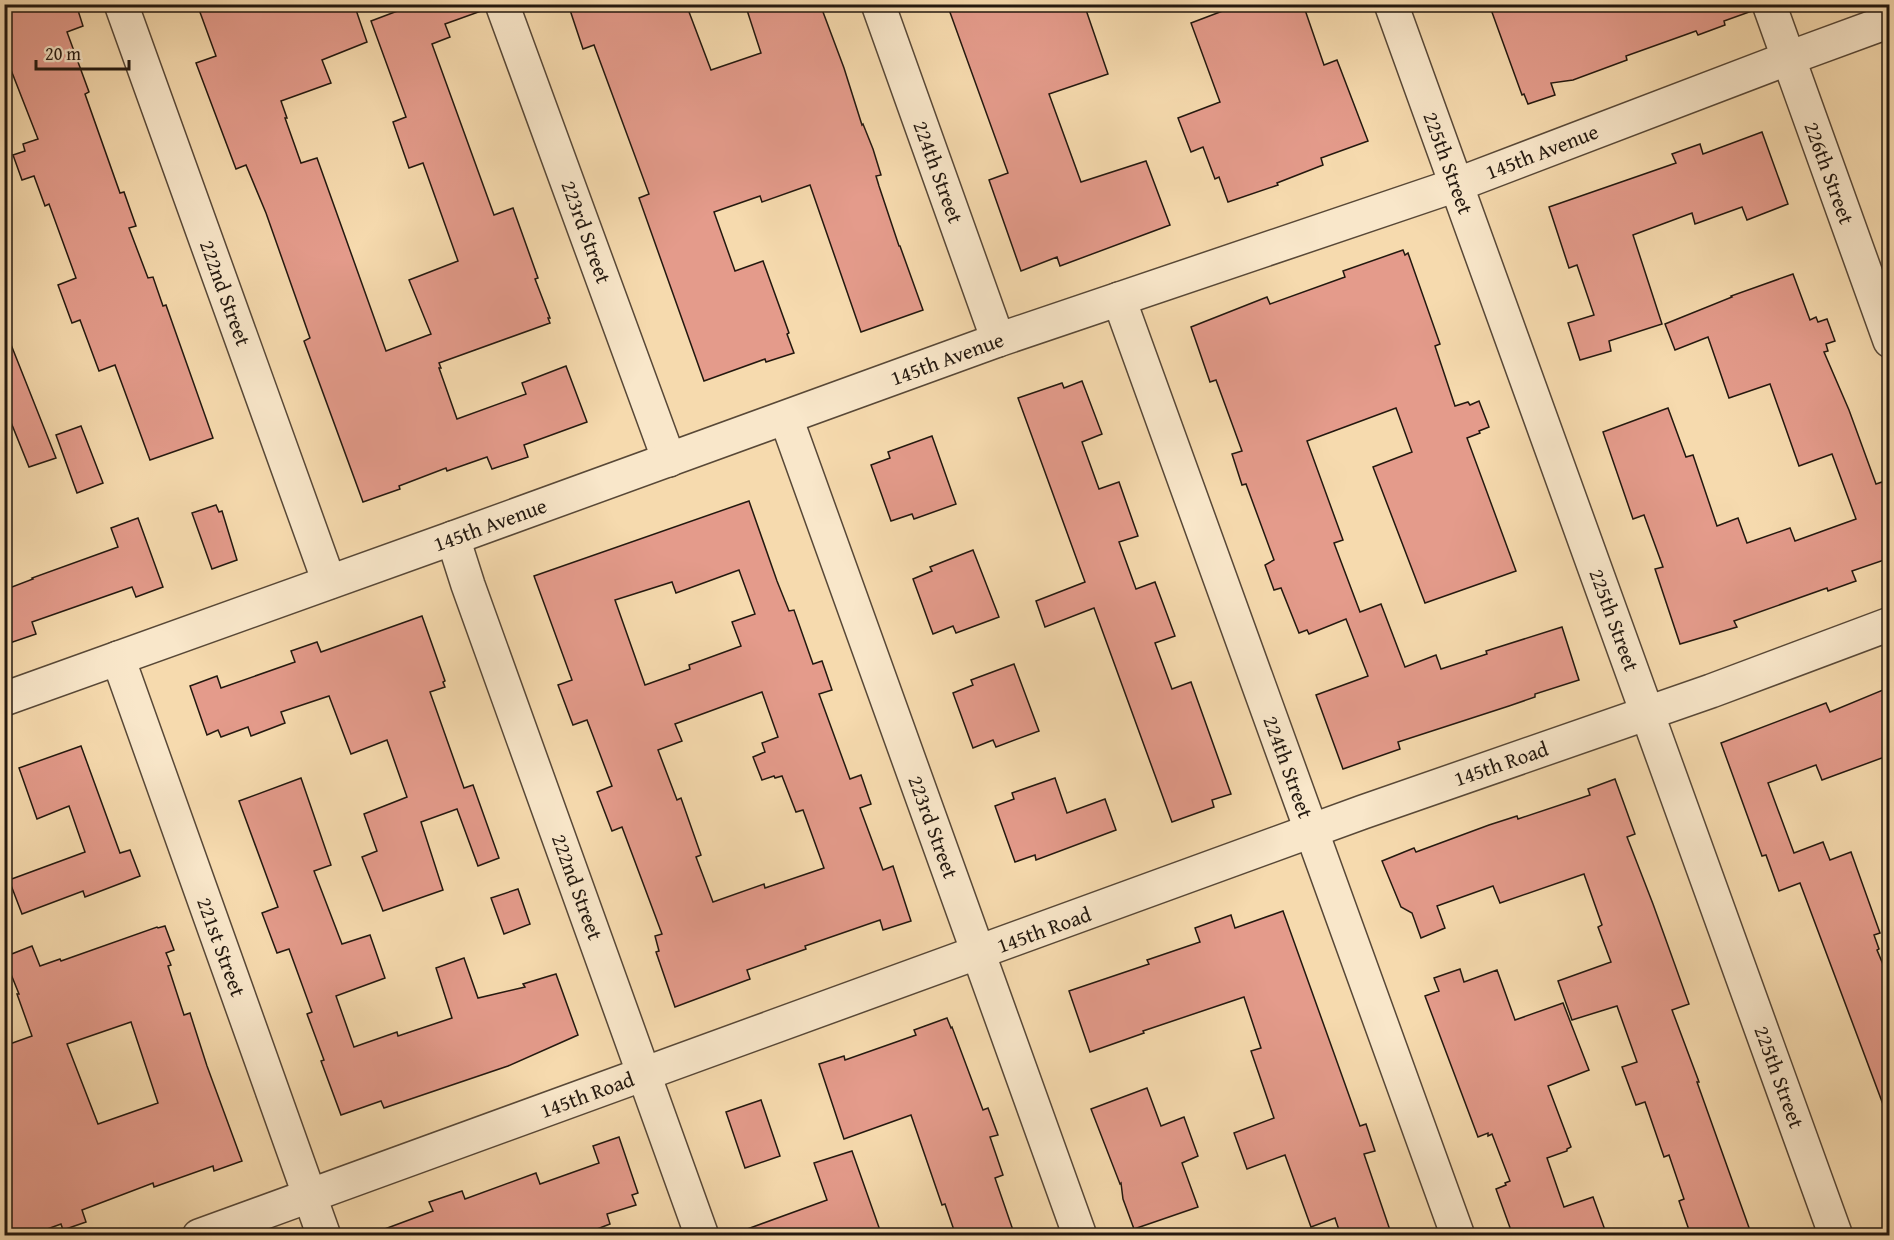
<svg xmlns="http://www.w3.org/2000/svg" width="1894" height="1240" font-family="'Gentium Book Plus',serif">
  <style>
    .building { fill: #e49b8b; stroke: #23180f; stroke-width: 1.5; fill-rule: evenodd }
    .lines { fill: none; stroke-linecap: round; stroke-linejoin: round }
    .minor-casing { stroke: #584837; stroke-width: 36 }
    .minor { stroke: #f9e7ca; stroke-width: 33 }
    .labels { text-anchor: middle; stroke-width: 6; stroke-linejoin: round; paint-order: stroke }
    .street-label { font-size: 21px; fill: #23180f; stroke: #f9e7ca }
  </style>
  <rect width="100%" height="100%" fill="#f6daae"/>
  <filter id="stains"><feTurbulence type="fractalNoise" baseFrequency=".00333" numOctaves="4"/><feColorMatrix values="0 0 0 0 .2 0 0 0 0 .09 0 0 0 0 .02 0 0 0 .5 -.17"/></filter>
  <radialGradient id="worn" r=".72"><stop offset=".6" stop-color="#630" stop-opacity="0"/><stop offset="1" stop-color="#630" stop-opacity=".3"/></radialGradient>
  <!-- building -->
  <g class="building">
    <polygon points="4,4 76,4 83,26 67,32 89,92 85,94 120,193 124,192 136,226 129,228 148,278 153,277 163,306 166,305 213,438 150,460 115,365 99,371 80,320 72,323 58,285 76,278 49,204 45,206 34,176 22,180 13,155 25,151 23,144 38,139 4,52"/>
    <polygon points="197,4 354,4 367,42 322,60 331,83 281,101 287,118 285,118 301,163 317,158 386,351 431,334 409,280 458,261 423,163 409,168 393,122 406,117 371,21 416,4 484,4 484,10 445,24 450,37 432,44 494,215 513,208 538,278 535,279 550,318 548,318 550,323 439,363 441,368 439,368 457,419 526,394 522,383 566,366 587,422 524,445 528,457 492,469 487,457 447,471 446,468 399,486 400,489 363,502 304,341 310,338 266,213 246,165 236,169 196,63 216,56"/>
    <polygon points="568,4 686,4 711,70 761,53 745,4 820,4 844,68 862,125 863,124 873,149 881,175 876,176 879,186 899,246 900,246 923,310 861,332 810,185 762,202 760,196 714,212 735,271 763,261 789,333 787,334 794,353 766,362 765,359 704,381 639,198 649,194 594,45 583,49"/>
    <polygon points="947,4 1084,4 1108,74 1049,94 1081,182 1146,161 1170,225 1060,266 1057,257 1021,271 989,180 1008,173"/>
    <polygon points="1241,4 1303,4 1324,65 1337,60 1368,141 1321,158 1323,165 1277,183 1278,185 1228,202 1219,177 1215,179 1203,147 1191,152 1178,118 1220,102 1191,23"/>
    <polygon points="1489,4 1751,4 1752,11 1724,21 1725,25 1698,35 1696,31 1626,56 1627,60 1573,80 1551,83 1555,95 1528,104 1524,94 1522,95"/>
    <polygon points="1762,132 1788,204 1747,220 1742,207 1695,224 1692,213 1633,235 1662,324 1609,341 1611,351 1580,360 1568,323 1594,315 1577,265 1569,268 1549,207 1676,163 1672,154 1700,144 1703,154"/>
    <polygon points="1403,250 1405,255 1408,253 1440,344 1435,346 1455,406 1468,402 1470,405 1479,401 1489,427 1479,431 1480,433 1467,438 1516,571 1425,603 1373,467 1412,452 1396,408 1307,441 1343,540 1334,543 1360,612 1381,604 1405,667 1436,655 1441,669 1487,654 1486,651 1562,627 1579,680 1535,694 1535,697 1509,706 1398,742 1400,749 1343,769 1316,695 1368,676 1346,619 1309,634 1307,630 1299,633 1281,588 1274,590 1265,565 1274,560 1246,484 1242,485 1232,454 1242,451 1216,380 1210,382 1191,327 1267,297 1270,304 1345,277 1343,271"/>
    <polygon points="1793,274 1810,320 1816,317 1818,322 1827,319 1835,341 1826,344 1828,351 1824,352 1849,410 1876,484 1882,482 1890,502 1890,558 1852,571 1856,581 1828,591 1827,588 1734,621 1737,627 1680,644 1655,569 1663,567 1644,515 1633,519 1603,432 1668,408 1686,457 1693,455 1717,526 1738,518 1747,543 1790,528 1795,541 1856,519 1832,454 1799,466 1770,384 1729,398 1708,337 1675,350 1665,324 1732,297 1731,296"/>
    <polygon points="6,332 56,458 29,467 4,405 4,333"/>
    <polygon points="1082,381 1102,434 1082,442 1099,489 1119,482 1138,536 1119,542 1136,589 1155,582 1175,636 1155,643 1172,689 1191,682 1231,794 1212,800 1214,807 1172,822 1094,608 1045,627 1036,601 1085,582 1018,398 1062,383 1064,388"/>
    <polygon points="81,426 103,483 77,493 56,435"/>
    <polygon points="932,436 956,504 914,519 912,514 891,521 871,465 890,458 888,452"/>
    <path d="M749 501 777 581 789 611 794 610 813 664 822 661 832 690 819 694 850 779 861 775 871 804 860 808 883 870 893 866 911 921 883 930 880 920 805 946 806 949 747 970 750 979 675 1007 656 952 659 951 655 936 662 934 622 827 612 831 597 792 612 786 587 720 573 725 558 685 572 680 534 576ZM739 570 755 614 732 622 741 646 689 665 690 669 645 685 615 600 672 582 676 593ZM762 692 778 737 762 743 765 752 753 757 762 780 774 776 775 778 782 776 796 812 803 810 824 868 765 888 764 884 713 902 696 857 701 855 681 798 677 800 658 750 682 741 675 724Z"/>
    <polygon points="216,505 219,512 222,511 237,560 212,569 192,513"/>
    <polygon points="138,518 163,587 136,597 132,587 32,622 36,634 4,645 4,590 33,579 32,578 118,547 111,528"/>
    <polygon points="973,550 999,617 956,633 953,626 933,634 913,579 932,571 930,567"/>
    <polygon points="422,616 445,681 443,682 445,687 430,692 464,788 473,785 499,858 478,866 457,809 421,822 443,890 383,911 362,857 377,851 364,814 407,797 387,740 351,754 329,696 281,712 285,723 251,736 248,727 221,737 218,730 207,735 190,686 217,676 221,688 295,662 291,651 317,642 321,652"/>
    <polygon points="1014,664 1039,731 996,747 993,740 973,748 953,693 973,685 971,680"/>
    <polygon points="1890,687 1890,755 1822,780 1816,765 1768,783 1794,853 1823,842 1830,860 1851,852 1880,933 1874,935 1879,949 1877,950 1890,981 1890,1114 1887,1115 1800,883 1779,891 1766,855 1762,856 1721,743 1826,703 1830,712"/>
    <polygon points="81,746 120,853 130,850 140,876 85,897 83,891 22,914 9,880 85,852 69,806 37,819 19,768"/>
    <polygon points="301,778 331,865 314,871 342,944 370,935 385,978 336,996 354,1047 397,1032 398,1036 452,1018 436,968 464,958 478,998 525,987 523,984 556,974 578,1035 508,1066 384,1108 381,1101 341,1115 321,1061 324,1060 307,1014 312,1012 289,949 277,953 262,913 278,907 239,801"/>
    <polygon points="1055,778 1067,813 1105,799 1116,830 1036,860 1035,855 1015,862 995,806 1014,799 1012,793"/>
    <polygon points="1615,779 1635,834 1627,837 1653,904 1689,1004 1672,1010 1699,1082 1697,1082 1752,1236 1691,1236 1679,1201 1684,1199 1669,1155 1664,1157 1645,1102 1636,1105 1622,1067 1637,1062 1617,1006 1572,1020 1558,981 1611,962 1598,927 1602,925 1584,874 1500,903 1493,886 1437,906 1445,928 1421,938 1412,913 1401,907 1382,861 1414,848 1416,852 1489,825 1517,816 1518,819 1590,795 1588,789"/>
    <polygon points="518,889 530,924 504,934 491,898"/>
    <polygon points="1283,911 1360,1126 1366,1124 1375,1151 1364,1154 1392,1236 1341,1236 1335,1218 1311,1227 1285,1155 1247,1169 1234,1133 1274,1118 1251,1051 1261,1048 1244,997 1143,1031 1144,1033 1090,1052 1069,991 1149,964 1147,960 1200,942 1195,928 1231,915 1235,928"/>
    <path d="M165 926 174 950 166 953 171 965 168 966 184 1015 190 1013 207 1066 242 1161 214 1171 213 1166 154 1187 153 1183 82 1210 86 1222 63 1230 61 1224 28 1236H4V1046L32 1036 17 994H19L4 957 32 946 40 966 60 959 61 961 157 927 158 928ZM131 1022 158 1103 98 1124 67 1044Z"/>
    <polygon points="1460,969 1464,982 1497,970 1515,1020 1563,1003 1589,1070 1548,1086 1571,1147 1567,1149 1567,1151 1547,1158 1564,1207 1593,1197 1605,1230 1589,1236 1513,1236 1496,1189 1506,1185 1505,1183 1510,1181 1492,1134 1488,1136 1488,1133 1478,1137 1425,996 1439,991 1434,978"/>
    <polygon points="947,1018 951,1028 952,1027 983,1110 988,1108 998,1135 990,1137 1003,1175 995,1178 1015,1236 956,1236 945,1204 942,1205 911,1115 844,1139 819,1064 844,1056 845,1060 916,1035 914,1030"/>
    <polygon points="1147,1088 1161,1126 1184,1117 1198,1156 1182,1163 1198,1207 1134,1229 1123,1199 1121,1183 1120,1184 1091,1109"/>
    <polygon points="761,1100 780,1156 745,1168 726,1112"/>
    <polygon points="619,1137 638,1193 632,1195 636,1205 607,1214 610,1224 579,1236 375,1236 374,1233 433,1211 429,1202 462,1191 465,1199 536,1173 540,1184 599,1163 593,1146"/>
    <polygon points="852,1151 882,1236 739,1236 739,1232 827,1200 814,1163"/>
  </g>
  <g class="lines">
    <!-- minor casing -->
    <g class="minor-casing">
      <g id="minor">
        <polyline points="121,4 329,582"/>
        <polyline points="502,4 669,460"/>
        <polyline points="878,4 998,340"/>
        <polyline points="1391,4 1836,1236"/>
        <polyline points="1769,4 1890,341"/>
        <polyline points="1119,299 1458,1236"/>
        <polyline points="786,418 1080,1236"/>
        <polyline points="453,538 468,585 702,1236"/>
        <polyline points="118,658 324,1236"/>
        <polyline points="4,699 453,538 998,340 1456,185 1789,58 1890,21"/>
        <polyline points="199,1236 1363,812 1711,691 1890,624"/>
      </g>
    </g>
    <!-- minor -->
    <use href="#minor" class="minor"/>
  </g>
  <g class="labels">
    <!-- street labels -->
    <g class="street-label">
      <text transform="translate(1542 152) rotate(-21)" y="7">145th Avenue</text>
      <text transform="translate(1448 163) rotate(70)" y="7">225th Street</text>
      <text transform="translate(938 172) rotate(70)" y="7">224th Street</text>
      <text transform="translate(1829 173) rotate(70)" y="7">226th Street</text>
      <text transform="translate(586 232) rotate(70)" y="7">223rd Street</text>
      <text transform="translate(225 293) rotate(70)" y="7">222nd Street</text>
      <text transform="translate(947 359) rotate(-20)" y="7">145th Avenue</text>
      <text transform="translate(490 525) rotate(-20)" y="7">145th Avenue</text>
      <text transform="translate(1614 620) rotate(70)" y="7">225th Street</text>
      <text transform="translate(1501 764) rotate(-19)" y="7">145th Road</text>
      <text transform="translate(1288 767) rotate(70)" y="7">224th Street</text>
      <text transform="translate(933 827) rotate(70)" y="7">223rd Street</text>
      <text transform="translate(577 887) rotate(70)" y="7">222nd Street</text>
      <text transform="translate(1044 930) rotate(-20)" y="7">145th Road</text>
      <text transform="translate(221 947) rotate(70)" y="7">221st Street</text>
      <text transform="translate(1779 1077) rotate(70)" y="7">225th Street</text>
      <text transform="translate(587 1095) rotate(-20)" y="7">145th Road</text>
    </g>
  </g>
  <!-- margin -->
  <rect width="1894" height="1240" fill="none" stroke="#f6daae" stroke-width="24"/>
  <rect x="6" y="6" width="1882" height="1228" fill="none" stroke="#23180f" stroke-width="3"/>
  <rect x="12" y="12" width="1870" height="1216" fill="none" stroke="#23180f" stroke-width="1.5"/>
  <!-- scale -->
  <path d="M36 60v9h93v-9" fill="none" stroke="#23180f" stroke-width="3"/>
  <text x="45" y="60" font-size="18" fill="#23180f" stroke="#f9e7ca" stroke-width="4.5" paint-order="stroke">20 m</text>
  <rect width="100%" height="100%" filter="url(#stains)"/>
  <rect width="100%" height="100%" fill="url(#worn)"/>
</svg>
